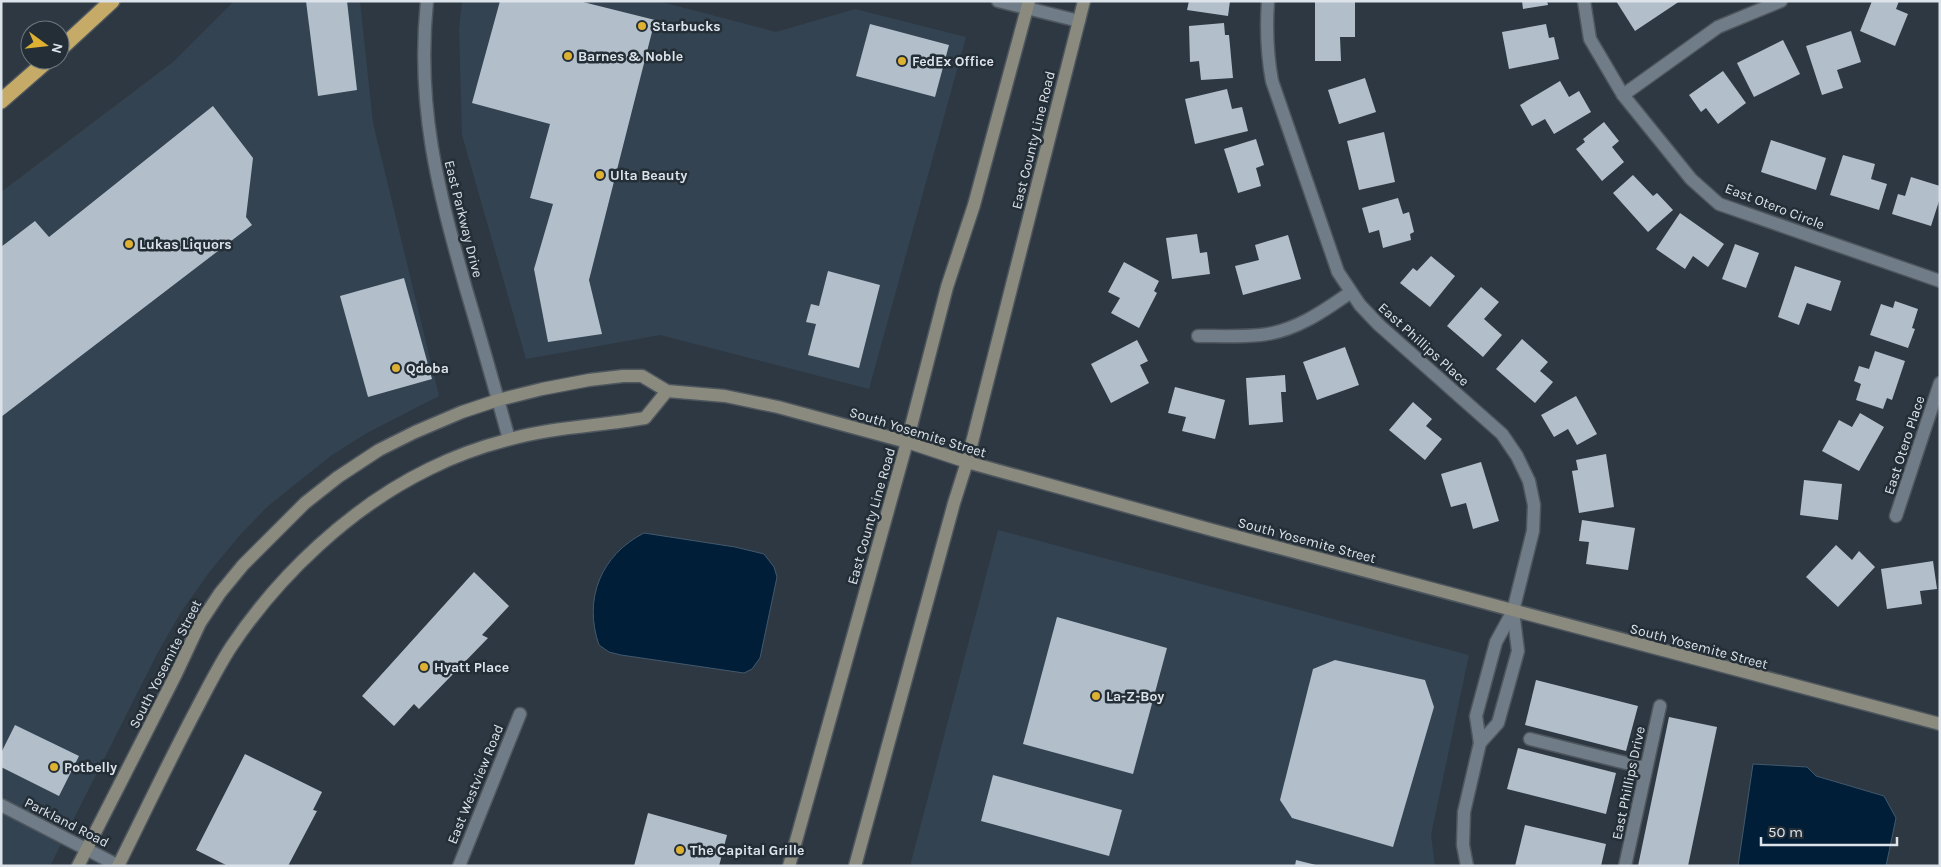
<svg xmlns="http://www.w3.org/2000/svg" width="1941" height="867" font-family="Karla,sans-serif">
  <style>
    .built { fill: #334351 }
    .water { fill: #001e37; stroke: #42596d }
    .building { fill: #b2bfcb }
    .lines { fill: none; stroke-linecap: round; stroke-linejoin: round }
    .minor-casing { stroke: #4e565e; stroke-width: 15 }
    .tertiary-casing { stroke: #4e565e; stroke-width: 15 }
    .secondary-casing { stroke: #4e565e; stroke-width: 15 }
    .motorway-casing { stroke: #4e565e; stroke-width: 18 }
    .minor { stroke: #707c87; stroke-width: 12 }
    .tertiary { stroke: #707c87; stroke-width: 12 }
    .secondary { stroke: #8a8a7e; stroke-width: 12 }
    .motorway { stroke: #c6ab68; stroke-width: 15 }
    .poi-dot { fill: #deb133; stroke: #242e37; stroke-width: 2 }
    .labels { text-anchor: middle; stroke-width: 5; stroke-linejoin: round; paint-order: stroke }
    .poi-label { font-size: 14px; font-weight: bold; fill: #dde3ea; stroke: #242e37; text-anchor: start }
    .street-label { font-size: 14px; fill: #dde3ea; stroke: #242e37 }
  </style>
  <rect width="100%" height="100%" fill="#2e3842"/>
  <!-- built -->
  <g class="built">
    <polygon points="234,1 360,1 373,123 439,396 367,433 332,455 268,506 239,536 211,570 181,612 157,654 50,866 1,866 1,192 173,62"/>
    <polygon points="462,1 658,1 776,32 855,9 966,37 869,389 660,335 526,359 462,135 459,29"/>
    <polygon points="998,530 1469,655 1431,835 1435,866 910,866"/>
  </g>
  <!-- water -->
  <g class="water">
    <path d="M644 533 735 547 764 554 774 567 777 577 760 658 752 669 744 673 621 655 609 652 599 645C583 599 601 555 644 533Z"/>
    <polygon points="1753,764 1807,767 1816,776 1884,796 1896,818 1886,866 1738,866"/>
  </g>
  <!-- building -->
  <g class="building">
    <polygon points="306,1 347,1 357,90 318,96"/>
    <polygon points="500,1 579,1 655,20 589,280 602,334 548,342 534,269 553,204 530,198 550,124 472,103"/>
    <polygon points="1189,1 1230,1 1228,16 1187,10"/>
    <polygon points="1522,1 1547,1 1548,5 1523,9"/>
    <polygon points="1616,1 1680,1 1635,31"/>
    <polygon points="1872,1 1899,1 1896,9 1908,14 1895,46 1860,31"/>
    <polygon points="1315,2 1355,2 1355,37 1340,37 1341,61 1315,61"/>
    <polygon points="1224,23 1225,35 1229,35 1233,78 1201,80 1199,61 1190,62 1189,26"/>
    <polygon points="870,24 949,45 935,97 856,76"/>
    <polygon points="1546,24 1549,38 1554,37 1559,59 1509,69 1502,32"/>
    <polygon points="1851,31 1861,62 1837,70 1843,88 1822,95 1806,46"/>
    <polygon points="1783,40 1800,74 1754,97 1737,63"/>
    <polygon points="1723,71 1746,103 1718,124 1706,108 1701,112 1689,95"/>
    <polygon points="1365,78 1376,112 1339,124 1328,90"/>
    <polygon points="1560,81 1569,97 1579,91 1591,112 1554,134 1545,119 1532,126 1520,105"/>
    <polygon points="1227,89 1232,109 1242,107 1248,131 1195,144 1185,99"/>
    <polygon points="213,106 253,158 246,217 252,225 1,417 1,247 35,221 49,237"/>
    <polygon points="1604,122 1619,141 1612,147 1624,162 1602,181 1576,149 1585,142 1583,139"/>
    <polygon points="1384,132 1395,182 1359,190 1347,141"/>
    <polygon points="1256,139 1264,165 1256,168 1261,186 1238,193 1224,149"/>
    <polygon points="1771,140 1826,158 1816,190 1761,172"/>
    <polygon points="1843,155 1875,164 1871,179 1887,184 1879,210 1830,195"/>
    <polygon points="1633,175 1653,196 1657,193 1673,210 1648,232 1613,193"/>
    <polygon points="1911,177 1940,186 1940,198 1931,226 1892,214 1898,194 1905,196"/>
    <polygon points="1398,198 1403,214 1409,212 1414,232 1410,234 1411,240 1383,248 1379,230 1369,233 1362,208"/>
    <polygon points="1680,213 1724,244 1708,267 1693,256 1685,269 1656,249"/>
    <polygon points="1197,234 1200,253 1207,252 1210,274 1172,279 1166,238"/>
    <polygon points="1288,235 1301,279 1243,295 1235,266 1259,260 1255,245"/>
    <polygon points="1735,244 1759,253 1746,288 1722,279"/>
    <polygon points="1431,256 1455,276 1430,307 1400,283 1413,268 1417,271"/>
    <polygon points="1124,262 1159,281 1154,291 1157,293 1139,328 1111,313 1120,298 1108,292"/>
    <polygon points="1795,266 1841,281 1831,311 1807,303 1799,325 1778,317"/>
    <polygon points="828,271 880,285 859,368 808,355 816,324 806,322 811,304 819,306"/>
    <polygon points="404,278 432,379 368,397 340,296"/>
    <polygon points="1481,287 1499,302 1484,319 1502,335 1483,357 1447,326"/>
    <polygon points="1895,301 1918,309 1912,328 1915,329 1908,348 1870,335 1881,304 1893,308"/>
    <polygon points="1522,339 1548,362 1540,371 1553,382 1535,403 1496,369"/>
    <polygon points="1137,340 1148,361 1140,365 1149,383 1111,403 1091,364"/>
    <polygon points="1345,347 1359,385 1317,400 1303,362"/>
    <polygon points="1875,351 1905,361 1892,400 1887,398 1883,409 1856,400 1861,384 1854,381 1859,366 1869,369"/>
    <polygon points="1285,375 1286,392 1281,392 1283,422 1249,425 1246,378"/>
    <polygon points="1175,387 1225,400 1215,439 1182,431 1186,417 1168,413"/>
    <polygon points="1576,396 1597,434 1577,445 1568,429 1554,437 1541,415"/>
    <polygon points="1413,402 1432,419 1426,426 1442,439 1425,460 1389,430"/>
    <polygon points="1860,413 1884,427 1859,471 1822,451 1839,420 1852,427"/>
    <polygon points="1606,454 1614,507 1579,513 1572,471 1578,470 1576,460"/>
    <polygon points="1481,462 1499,521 1473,529 1466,503 1451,507 1441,474"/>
    <polygon points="1804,480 1842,484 1838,520 1800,515"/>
    <polygon points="1582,520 1635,528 1628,570 1586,564 1589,542 1579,541"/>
    <polygon points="1836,545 1852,560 1859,551 1875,567 1838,607 1806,577"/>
    <polygon points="1933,561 1937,589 1920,591 1922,604 1887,609 1881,569"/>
    <polygon points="474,572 509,606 482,635 488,638 419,709 414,704 394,726 362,696"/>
    <polygon points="1057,617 1167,648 1133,774 1023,744"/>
    <polygon points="1335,660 1425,680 1434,707 1393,847 1292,818 1280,800 1313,669"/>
    <polygon points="1536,680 1638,706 1626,751 1525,725"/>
    <polygon points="1669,717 1717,727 1688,866 1638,866"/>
    <polygon points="15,725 79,756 59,796 1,767 1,753"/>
    <polygon points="1518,748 1616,773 1606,814 1507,789"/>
    <polygon points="245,754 322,792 313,810 317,811 288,866 228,866 196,850"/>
    <polygon points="993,775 1122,810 1109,856 981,821"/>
    <polygon points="648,813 727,835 719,866 634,866"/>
    <polygon points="1525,825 1606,844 1601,866 1515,866"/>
    <polygon points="1296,860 1316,865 1316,866 1295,866"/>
  </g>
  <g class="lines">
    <!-- minor casing -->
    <g class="minor-casing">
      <g id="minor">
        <polyline points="998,1 1079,21"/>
        <path d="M1268 1C1266 29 1267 54 1272 81L1338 272 1360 305 1379 325 1502 434 1517 456 1529 481 1534 505 1533 531 1513 611 1496 642 1476 716 1480 743 1464 812 1463 845 1467 866"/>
        <polyline points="1584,1 1590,39 1623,95 1691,179 1719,204 1940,281"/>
        <polyline points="1623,95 1718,27 1781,1"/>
        <path d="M1198 336C1218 336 1240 337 1260 335 1294 332 1324 311 1351 292"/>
        <polyline points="1896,516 1940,383"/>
        <polyline points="1530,739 1646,768"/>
        <polyline points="1480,743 1498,723 1518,651 1513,611"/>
        <polyline points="1,805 119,866"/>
        <polyline points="459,866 520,714"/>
        <polyline points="1625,866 1660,706"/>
      </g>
    </g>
    <!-- tertiary casing -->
    <g class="tertiary-casing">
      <path id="tertiary" d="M427 1C416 107 438 189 466 289 481 339 495 389 509 439"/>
    </g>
    <!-- secondary casing -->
    <g class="secondary-casing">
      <g id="secondary">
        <polyline points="78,866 176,674 200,623 220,593 243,565 305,503 338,477 379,450 415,432 462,412 498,400 542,389 589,380 623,376 642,376 667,391 725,396 778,407 907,442 967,462 1216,531 1940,724"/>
        <path d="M118 866C144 814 169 761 196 710 207 689 218 667 231 647 279 575 351 507 429 469 453 457 480 447 507 440 551 427 600 426 645 418L667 391"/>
        <polyline points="789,866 907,442 947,287 974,205 1029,1"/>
        <polyline points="855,866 954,503 967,462 1084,1"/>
      </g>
    </g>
    <!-- motorway casing -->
    <g class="motorway-casing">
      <g id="motorway">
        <polyline points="60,49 112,1"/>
        <polyline points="1,101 48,60"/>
      </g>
    </g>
    <!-- minor -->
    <use href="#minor" class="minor"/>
    <!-- tertiary -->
    <use href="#tertiary" class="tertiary"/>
    <!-- secondary -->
    <use href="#secondary" class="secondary"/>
    <!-- motorway -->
    <use href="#motorway" class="motorway"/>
  </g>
  <!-- markers -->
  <g class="poi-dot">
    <circle cx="642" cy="26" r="5"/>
    <circle cx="568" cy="56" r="5"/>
    <circle cx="902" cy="61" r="5"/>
    <circle cx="600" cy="175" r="5"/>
    <circle cx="129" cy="244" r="5"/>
    <circle cx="396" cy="368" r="5"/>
    <circle cx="424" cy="667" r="5"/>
    <circle cx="1096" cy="696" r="5"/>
    <circle cx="54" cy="767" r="5"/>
    <circle cx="680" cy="850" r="5"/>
  </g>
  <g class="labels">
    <!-- poi labels -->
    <g class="poi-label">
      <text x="652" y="31">Starbucks</text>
      <text x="578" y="61">Barnes &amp; Noble</text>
      <text x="912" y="66">FedEx Office</text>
      <text x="610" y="180">Ulta Beauty</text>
      <text x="139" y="249">Lukas Liquors</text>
      <text x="406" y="373">Qdoba</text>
      <text x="434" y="672">Hyatt Place</text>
      <text x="1106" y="701">La-Z-Boy</text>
      <text x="64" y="772">Potbelly</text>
      <text x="690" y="855">The Capital Grille</text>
    </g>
    <!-- street labels -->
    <g class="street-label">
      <text transform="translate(1033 140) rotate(-76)" y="5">East County Line Road</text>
      <text transform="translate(1775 206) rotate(21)" y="5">East Otero Circle</text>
      <text transform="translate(464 219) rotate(76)" y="5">East Parkway Drive</text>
      <text transform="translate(1424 344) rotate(42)" y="5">East Phillips Place</text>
      <text transform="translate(918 432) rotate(17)" y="5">South Yosemite Street</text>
      <text transform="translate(1904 445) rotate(-72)" y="5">East Otero Place</text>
      <text transform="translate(871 516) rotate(-74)" y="5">East County Line Road</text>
      <text transform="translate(1307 540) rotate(15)" y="5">South Yosemite Street</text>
      <text transform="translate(1699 646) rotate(15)" y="5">South Yosemite Street</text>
      <text transform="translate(165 664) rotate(-63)" y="5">South Yosemite Street</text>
      <text transform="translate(1628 783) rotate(-78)" y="5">East Phillips Drive</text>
      <text transform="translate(475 784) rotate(-68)" y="5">East Westview Road</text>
      <text transform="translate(67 822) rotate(27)" y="5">Parkland Road</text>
    </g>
  </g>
  <!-- border -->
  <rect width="1941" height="867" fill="none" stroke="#dde3ea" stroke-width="5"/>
  <!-- north arrow -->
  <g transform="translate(45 45) rotate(105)"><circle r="24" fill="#242e37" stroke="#6e767f"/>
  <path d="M0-4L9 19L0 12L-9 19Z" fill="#deb133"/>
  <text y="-8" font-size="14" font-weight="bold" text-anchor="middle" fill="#dde3ea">N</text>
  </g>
  <!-- scale -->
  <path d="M1761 837v8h136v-8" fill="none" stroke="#dde3ea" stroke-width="2.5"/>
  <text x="1768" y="837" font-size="15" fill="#dde3ea" stroke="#242e37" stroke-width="4" paint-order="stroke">50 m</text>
</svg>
